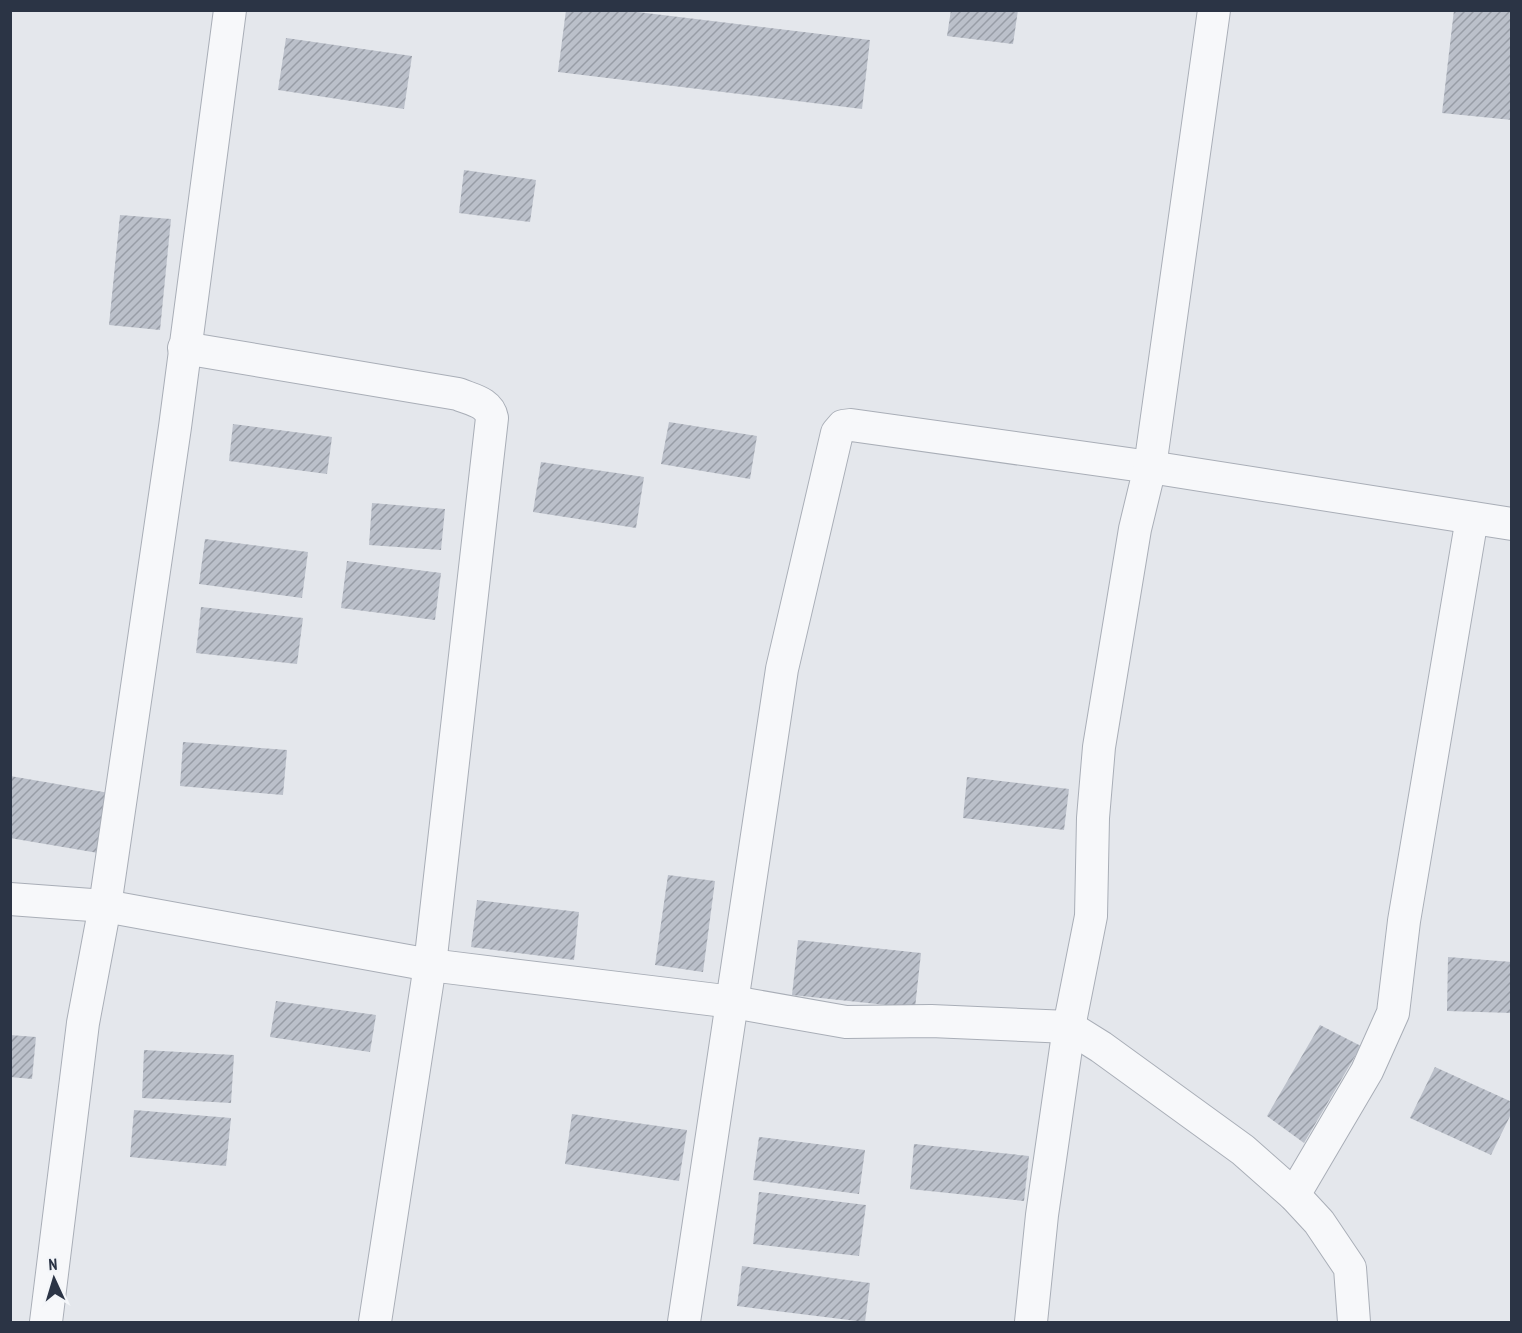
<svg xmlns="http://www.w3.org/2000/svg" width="1522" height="1333" font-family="'PT Sans Narrow',sans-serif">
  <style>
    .building { fill: url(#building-hatch) }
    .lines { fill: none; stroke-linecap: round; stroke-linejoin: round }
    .minor-casing { stroke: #a9aeb7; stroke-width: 34 }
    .minor { stroke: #f7f8fa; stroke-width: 32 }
  </style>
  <defs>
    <pattern id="building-hatch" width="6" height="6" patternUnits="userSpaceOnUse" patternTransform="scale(1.5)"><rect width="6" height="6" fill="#bbc0ca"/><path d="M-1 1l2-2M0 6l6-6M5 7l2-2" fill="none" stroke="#989da6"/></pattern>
  </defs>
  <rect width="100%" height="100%" fill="#e4e7ec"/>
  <!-- building -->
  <g class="building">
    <polygon points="566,10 621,10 870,40 862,109 558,72"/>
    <polygon points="951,10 1018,10 1013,44 947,36"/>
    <polygon points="1454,10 1512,10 1512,120 1442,113"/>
    <polygon points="286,38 412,56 404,109 278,90"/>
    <polygon points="464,170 536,180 530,222 459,213"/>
    <polygon points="120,215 171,219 160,330 109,325"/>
    <polygon points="669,422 757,436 750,479 661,464"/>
    <polygon points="233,424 332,437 327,474 229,461"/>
    <polygon points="541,462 644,477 636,528 533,512"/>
    <polygon points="372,503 445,509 441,550 369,545"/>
    <polygon points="205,539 308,552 302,598 199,584"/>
    <polygon points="347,561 441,573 435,620 341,608"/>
    <polygon points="201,607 303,618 297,664 196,653"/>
    <polygon points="183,742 287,750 283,795 180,786"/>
    <polygon points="10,776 115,794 104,854 10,838"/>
    <polygon points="967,777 1069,789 1064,830 963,818"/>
    <polygon points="668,875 715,881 703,972 655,965"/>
    <polygon points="477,900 579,912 574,960 471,947"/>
    <polygon points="798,940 921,953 915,1008 792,995"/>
    <polygon points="1448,957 1512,962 1512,1013 1447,1011"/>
    <polygon points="276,1001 376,1015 370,1052 270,1037"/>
    <polygon points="1320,1025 1361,1046 1304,1143 1267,1116"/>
    <polygon points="10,1035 36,1037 32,1079 10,1077"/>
    <polygon points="144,1050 234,1055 231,1103 142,1098"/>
    <polygon points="1435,1067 1512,1102 1512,1112 1491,1155 1410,1118"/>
    <polygon points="134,1110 231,1118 226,1166 130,1157"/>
    <polygon points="572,1114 687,1130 679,1181 565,1164"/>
    <polygon points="759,1137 865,1150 859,1194 753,1180"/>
    <polygon points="914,1144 1029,1156 1024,1201 910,1189"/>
    <polygon points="759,1192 866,1205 859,1256 753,1244"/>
    <polygon points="742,1266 870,1283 865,1322 737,1306"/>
  </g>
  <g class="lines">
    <!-- minor casing -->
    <g class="minor-casing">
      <g id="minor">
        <path d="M184 348 458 394C472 400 489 402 492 418L430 965 375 1322"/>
        <polyline points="10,899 105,906 430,965 733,1002 846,1022 931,1021 1069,1027 1101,1047 1243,1150 1294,1195 1319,1222 1350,1268 1354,1322"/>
        <polyline points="1294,1195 1367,1071 1393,1013 1404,921 1472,518"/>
        <polyline points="46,1322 83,1023 105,906 175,427 230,10"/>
        <polyline points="684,1322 782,669 837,433 843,426 851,425 1150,467 1512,524"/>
        <polyline points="1031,1322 1042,1215 1069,1027 1091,916 1093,818 1099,747 1135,529 1150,467 1214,10"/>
      </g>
    </g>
    <!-- minor -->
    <use href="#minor" class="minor"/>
  </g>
  <!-- border -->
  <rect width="1522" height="1333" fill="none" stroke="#2b3445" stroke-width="24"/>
  <!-- north arrow -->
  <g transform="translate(54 1279) rotate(356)" stroke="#f4f6f9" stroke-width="4.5" paint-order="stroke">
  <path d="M0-4.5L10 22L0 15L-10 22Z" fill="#2b3445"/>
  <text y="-9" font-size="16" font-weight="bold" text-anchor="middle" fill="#2b3445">N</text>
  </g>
</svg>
